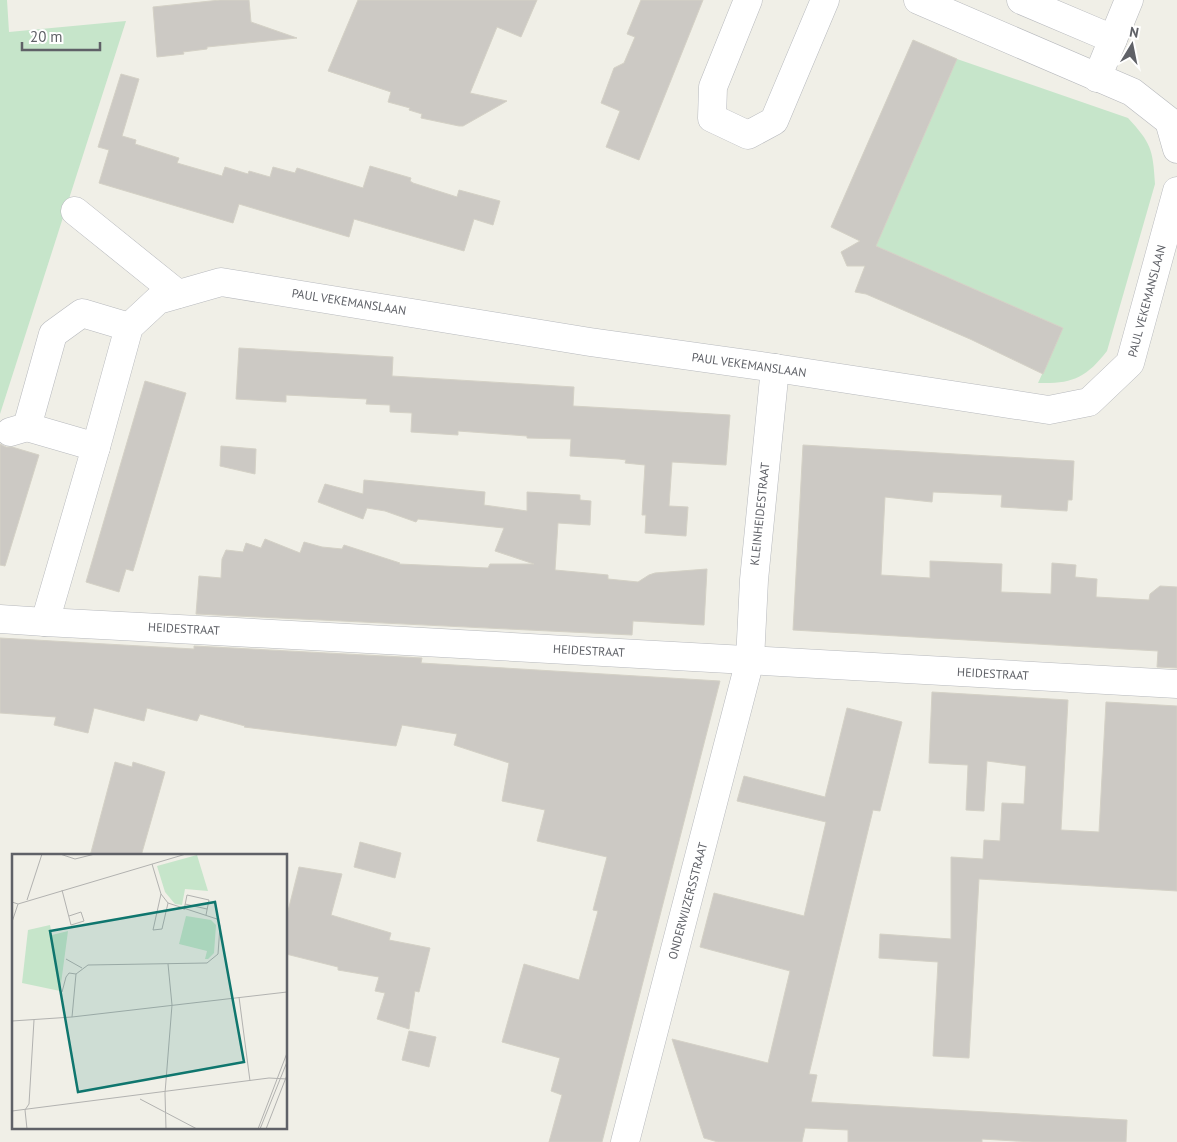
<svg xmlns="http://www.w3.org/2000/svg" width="1177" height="1142" font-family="'PT Sans',sans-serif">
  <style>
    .green { fill: #c6e5ca }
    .building { fill: #ccc9c4; stroke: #d4d1c6 }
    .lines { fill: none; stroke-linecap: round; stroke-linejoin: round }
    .minor-casing { stroke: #b7b9bd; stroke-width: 29 }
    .minor { stroke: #fff; stroke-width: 28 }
    .labels { text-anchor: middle; stroke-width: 4; stroke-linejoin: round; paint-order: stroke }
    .street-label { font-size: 12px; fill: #5f6167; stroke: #fff }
    .inset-road { fill: none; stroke: #b2b2b0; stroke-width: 1 }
    .view { fill: #0f766e; fill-opacity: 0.15; stroke: #0f766e; stroke-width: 2.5 }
    .inset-edge { fill: none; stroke: #5f6167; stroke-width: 2.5 }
  </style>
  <rect width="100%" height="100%" fill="#f0efe7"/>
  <!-- green -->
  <g class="green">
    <polygon points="0,0 7,0 9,32 126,21 0,414"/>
    <path d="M957 59 1128 118C1151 143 1153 149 1155 184L1107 351C1086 378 1072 384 1038 383L1063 328 876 246Z"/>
  </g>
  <!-- building -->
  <g class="building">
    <polygon points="220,0 249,0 251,22 297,38 207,47 207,49 183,52 184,54 157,57 153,7"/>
    <polygon points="358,0 537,0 521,37 497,27 470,93 507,101 463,126 459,126 421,118 422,114 409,110 410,108 388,102 391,92 328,71"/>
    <polygon points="641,0 703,0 639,160 606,147 620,111 601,103 614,68 624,63 635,37 627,34"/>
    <polygon points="913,40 957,59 876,246 1063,328 1043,374 970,339 866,294 855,292 865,266 847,266 841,252 860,241 831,227"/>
    <polygon points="121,74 139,79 122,136 136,140 135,144 179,158 177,163 222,176 225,167 248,174 249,171 270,177 273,167 295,173 297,168 363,188 370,166 411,178 410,181 413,183 457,197 459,190 500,201 493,225 474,219 464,251 354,219 349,237 239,204 233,223 99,183 109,150 98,147"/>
    <polygon points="239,348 393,357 392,376 574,387 573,406 730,415 726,465 672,462 669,506 688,507 686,536 645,533 646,515 642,515 645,465 625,463 626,460 619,459 570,456 571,439 527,438 527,436 458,431 458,435 411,432 412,413 390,412 390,405 366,404 367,399 286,395 286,402 236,399"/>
    <polygon points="145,381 186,393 133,571 126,569 119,592 86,582"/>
    <polygon points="0,444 6,447 12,447 39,455 5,566 0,565"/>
    <polygon points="803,445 1074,461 1072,500 1068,500 1067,511 1001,507 1002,495 933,492 932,502 885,497 881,575 930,578 930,561 1002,564 1001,592 1051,594 1052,563 1076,565 1075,577 1097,579 1096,597 1149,600 1150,594 1160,586 1177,587 1177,668 1157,667 1158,651 793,630"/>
    <polygon points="221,446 256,449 255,474 220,466"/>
    <polygon points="364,480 485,492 484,505 527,511 527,492 580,495 580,500 591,501 590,525 558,523 555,570 608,575 608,579 638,582 649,575 655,573 707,569 704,625 633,621 632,635 196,614 199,576 221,578 222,559 226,550 243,552 246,543 261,548 265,539 300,553 304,542 322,547 342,549 344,545 400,563 399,564 488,568 490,564 534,564 495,551 504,528 418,519 416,522 385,511 367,508 363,519 318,502 325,484 363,494"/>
    <polygon points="0,638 194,649 194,646 422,658 421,663 720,681 602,1142 549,1142 562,1095 551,1091 560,1058 502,1042 524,964 579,980 598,911 593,910 607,857 537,841 545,810 502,801 509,763 454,745 457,734 402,725 396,746 244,727 245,726 200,714 197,721 147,708 144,721 94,708 88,733 54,725 56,717 0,713"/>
    <polygon points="932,692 1068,700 1061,830 1099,832 1106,702 1177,706 1177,891 979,879 969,1058 933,1056 938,962 879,958 880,934 951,939 951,857 983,859 984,840 1000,841 1002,803 1024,804 1026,766 987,761 984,811 966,810 968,765 929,763"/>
    <polygon points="847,708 902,722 880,811 873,810 809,1074 817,1075 811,1102 1127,1120 1126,1142 1032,1142 982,1139 982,1142 848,1142 848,1130 805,1128 802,1142 718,1142 704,1138 672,1039 768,1063 790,971 700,947 714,893 804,916 826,822 737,801 744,776 825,797"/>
    <polygon points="115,762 132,767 133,762 165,772 141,856 90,856"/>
    <polygon points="360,842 401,853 395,878 354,867"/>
    <polygon points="299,867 342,874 331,915 391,933 389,940 430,948 419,992 415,991 409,1029 377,1019 385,993 375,991 379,977 338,970 338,967 286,954 286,919"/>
    <polygon points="409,1031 436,1037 429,1067 402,1060"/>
  </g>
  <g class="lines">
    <!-- minor casing -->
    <g class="minor-casing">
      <g id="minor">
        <polyline points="748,0 713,87 712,118 748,135 774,121 825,0"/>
        <polyline points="918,0 1132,92 1169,121 1177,149"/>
        <polyline points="1021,0 1113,39"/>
        <polyline points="1097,78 1129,0"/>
        <polyline points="75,211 178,294"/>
        <polyline points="27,427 96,447"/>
        <polyline points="10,432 27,427 53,334 82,313 129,327"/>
        <polyline points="0,619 45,622 405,641 1177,684"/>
        <polyline points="45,622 96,447 129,327 158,300 221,282 590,342 775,368 1049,410 1089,402 1130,363 1177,191"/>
        <polyline points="625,1142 750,660 754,580 775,368"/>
      </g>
    </g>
    <!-- minor -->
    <use href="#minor" class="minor"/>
  </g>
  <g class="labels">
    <!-- street labels -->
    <g class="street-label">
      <text transform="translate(1147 301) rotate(-75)" y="4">PAUL VEKEMANSLAAN</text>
      <text transform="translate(349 302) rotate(9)" y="4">PAUL VEKEMANSLAAN</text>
      <text transform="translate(749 365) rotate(8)" y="4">PAUL VEKEMANSLAAN</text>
      <text transform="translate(760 514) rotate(-84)" y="4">KLEINHEIDESTRAAT</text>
      <text transform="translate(184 629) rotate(3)" y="4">HEIDESTRAAT</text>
      <text transform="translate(589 651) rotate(3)" y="4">HEIDESTRAAT</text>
      <text transform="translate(993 674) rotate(3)" y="4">HEIDESTRAAT</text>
      <text transform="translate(688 901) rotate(-75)" y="4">ONDERWIJZERSSTRAAT</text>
    </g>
  </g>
  <!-- overview -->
  <g transform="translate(12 854)">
    <rect width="275" height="275" fill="#f0efe7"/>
    <path d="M185 1 196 37 173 35 170 51 163 50 153 38 145 12ZM174 62 199 66 204 71 202 99 196 105H193L195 97 167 90ZM38 71 40 81 56 77 48 137 10 129 16 76Z" fill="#c6e5ca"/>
    <path class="inset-road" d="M48 0 63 5 83 0M50 36 59 71 72 67 69 58 57 62M149 40 141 76 150 75 156 49M15 46 30 0M0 48 6 50 174 0M173 50 195 55M172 56 175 41 197 46 194 61M0 68 6 50M54 105 70 114M50 138 54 123 57 119 64 120M227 143 238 227M60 163 64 120 76 111 195 109 206 100 208 72 205 65 156 49 149 40 140 10M0 167 60 163 275 138M128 245 185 275M13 256 17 250 22 166M13 256 15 275M0 257 257 224 275 225M154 275 153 239 160 151 156 110M246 275 275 199M248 275 275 208M254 275 275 221"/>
    <path class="view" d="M203 48 232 208 66 238 38 77Z"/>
    <rect width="275" height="275" class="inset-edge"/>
  </g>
  <!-- north arrow -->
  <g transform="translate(1132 45) rotate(10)" stroke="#ffffff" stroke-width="4" paint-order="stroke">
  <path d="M0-4L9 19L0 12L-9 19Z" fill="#5f6167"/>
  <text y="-8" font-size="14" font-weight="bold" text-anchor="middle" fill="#5f6167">N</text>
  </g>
  <!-- scale -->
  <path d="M22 42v8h78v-8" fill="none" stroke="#5f6167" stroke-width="2.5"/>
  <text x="30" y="42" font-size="15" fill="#5f6167" stroke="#ffffff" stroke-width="4" paint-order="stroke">20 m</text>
</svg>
